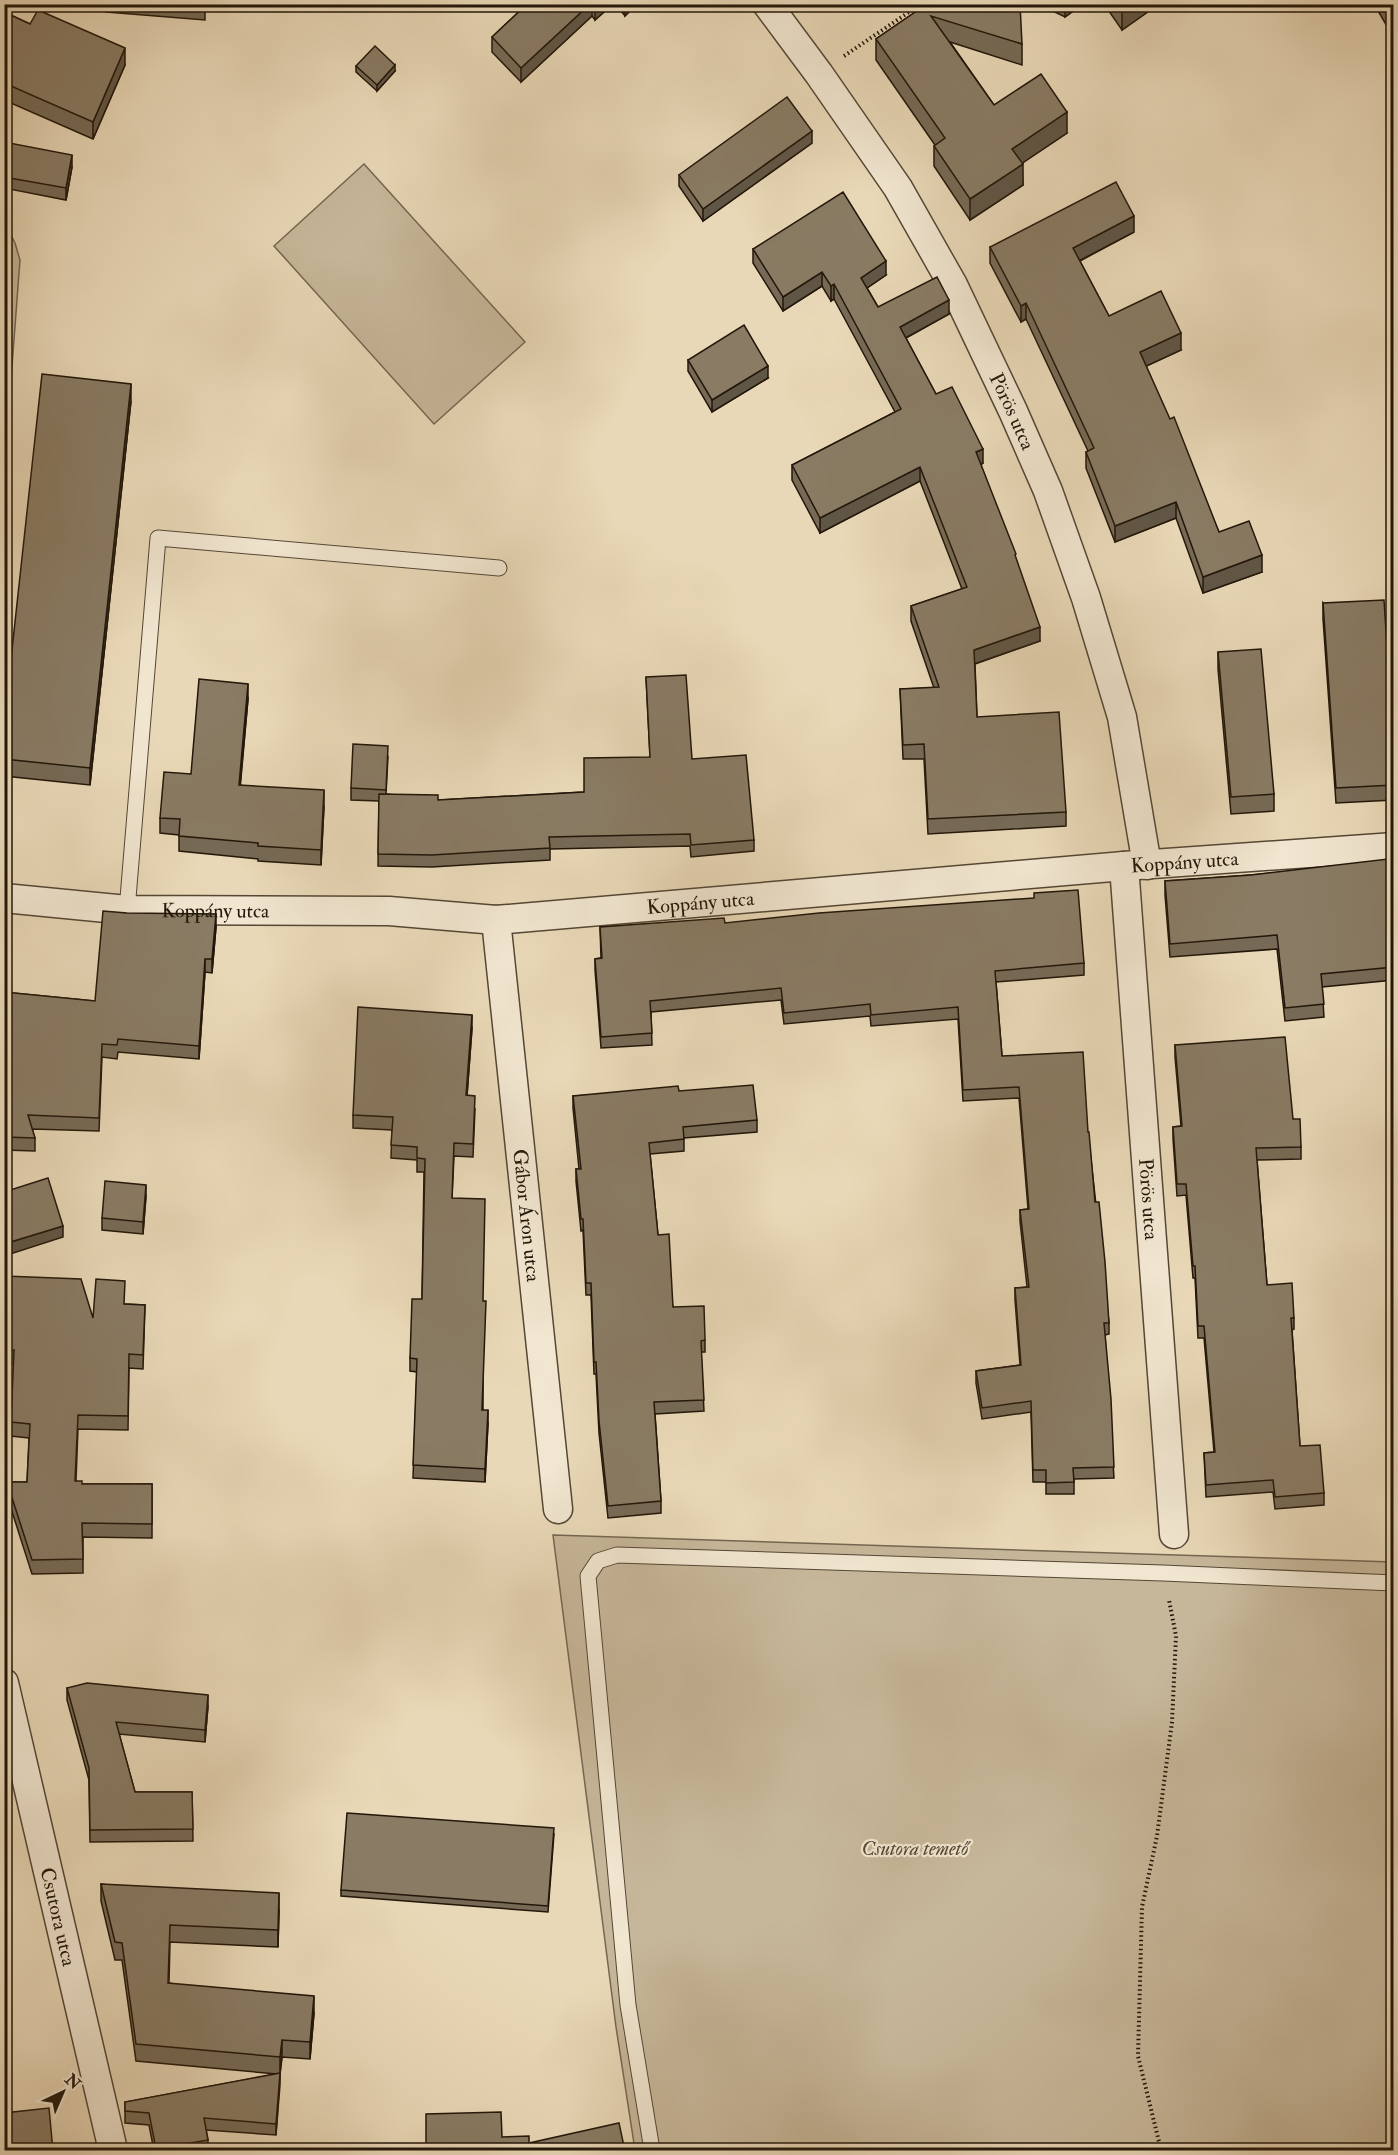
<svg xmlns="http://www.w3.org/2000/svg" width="1398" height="2155" font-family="'IM FELL Double Pica',serif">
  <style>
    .green { fill: #c7b79a; stroke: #746752; stroke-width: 1.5 }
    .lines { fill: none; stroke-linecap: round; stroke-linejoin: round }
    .service-casing { stroke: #544735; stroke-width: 17 }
    .minor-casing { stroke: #544735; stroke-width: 31 }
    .path { stroke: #22170a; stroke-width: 4; stroke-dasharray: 1.5 3; stroke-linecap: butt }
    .service { stroke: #f1e6d0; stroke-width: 15 }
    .minor { stroke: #f1e6d0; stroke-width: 28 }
    .wall { fill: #766a56; stroke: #22170a; stroke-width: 1.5 }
    .shaded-wall { fill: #605646; stroke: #22170a; stroke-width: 1.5 }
    .building { fill: #897b64; stroke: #22170a; stroke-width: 1.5 }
    .labels { text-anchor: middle; stroke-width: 4.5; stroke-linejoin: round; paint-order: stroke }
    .street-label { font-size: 20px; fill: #22170a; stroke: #f1e6d0 }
    .park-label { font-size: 20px; font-style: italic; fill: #544735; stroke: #f1e6d0 }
  </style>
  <rect width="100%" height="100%" fill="#e9d8b7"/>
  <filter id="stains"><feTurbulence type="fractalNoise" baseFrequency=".00333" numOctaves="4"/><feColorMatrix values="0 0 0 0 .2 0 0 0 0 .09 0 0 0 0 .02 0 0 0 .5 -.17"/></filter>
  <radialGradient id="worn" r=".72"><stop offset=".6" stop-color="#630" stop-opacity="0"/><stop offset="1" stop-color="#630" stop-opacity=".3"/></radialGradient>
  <!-- green -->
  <g class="green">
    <polygon points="364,164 525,342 434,424 274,246"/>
    <polygon points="5,223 15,243 20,260 5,459 4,340 11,260 5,242"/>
    <polygon points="553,1535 1393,1562 1393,2150 635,2150 616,2027"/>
  </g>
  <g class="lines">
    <!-- service casing -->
    <g class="service-casing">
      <g id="service">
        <polyline points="127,910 158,538 499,568"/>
        <polyline points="652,2150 628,2005 588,1576 598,1561 617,1555 1163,1573 1394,1583"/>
      </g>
    </g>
    <!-- minor casing -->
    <g class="minor-casing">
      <g id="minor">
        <path id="s1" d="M767 4 819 74 898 188 953 285 1013 411 1048 491 1086 598 1122 717 1147 865"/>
        <path id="s2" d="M1124 866 1174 1534"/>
        <path id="s3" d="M4 898 127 910 389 911 496 920 1124 866 1394 847"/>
        <path id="s4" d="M496 920 558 1509"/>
        <path id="s5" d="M4 1683 113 2150"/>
      </g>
    </g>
    <!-- path -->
    <g class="path">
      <polyline points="844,56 921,4"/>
      <polyline points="1161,2150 1138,2056 1142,1907 1157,1836 1172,1722 1176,1636 1169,1600"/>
    </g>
    <!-- service -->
    <use href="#service" class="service"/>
    <!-- minor -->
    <use href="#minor" class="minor"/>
  </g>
  <!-- wall -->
  <g class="wall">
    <polygon points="94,4 205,4 205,20 106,12"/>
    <polygon points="527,4 613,4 595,20 592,16 521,82 492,52 492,37"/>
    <polygon points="615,4 637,4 625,16"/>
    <polygon points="927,4 1022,44 1022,65 950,42 994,105 1067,133 1022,163 1023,185 970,220 934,166 934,146 935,145 876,60 876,39"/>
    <polygon points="1038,4 1083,4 1065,17"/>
    <polygon points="1104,4 1159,4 1122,30"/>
    <polygon points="1374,4 1394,4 1394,25 1388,28"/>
    <polygon points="4,12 30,24 125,65 93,139 4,100"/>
    <polygon points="356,66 395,71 377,91 356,72"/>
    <polygon points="4,142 72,167 66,200 4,188"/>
    <polygon points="812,143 703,221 679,186 679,175"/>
    <polygon points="1134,232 1080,261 1109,316 1181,350 1146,366 1219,532 1262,572 1203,593 1176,518 1115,542 1086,468 1086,452 1088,451 1026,319 1021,322 990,263 990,247"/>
    <polygon points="753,249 886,275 867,288 878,307 949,314 906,338 936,394 983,463 981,465 1016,559 1040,641 975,664 977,717 1066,812 1066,826 928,834 924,759 903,759 900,689 934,688 911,621 911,606 962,589 920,481 820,533 792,480 792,465 895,412 834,299 831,301 822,286 783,311 753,263"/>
    <polygon points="688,360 768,378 712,412 688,371"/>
    <polygon points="131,401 90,785 4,776 4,723"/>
    <polygon points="1323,603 1391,707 1394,707 1394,800 1336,803 1323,619"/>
    <polygon points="1218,652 1274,794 1274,811 1231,814 1218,669"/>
    <polygon points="646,677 692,759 754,840 754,851 691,857 690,846 550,849 550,860 432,867 378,866 379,801 351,800 351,788 388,757 386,794 438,800 584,792 650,757"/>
    <polygon points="248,699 240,785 324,806 321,865 258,861 258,859 179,851 179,835 160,833 160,818 191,774"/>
    <polygon points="1394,862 1394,980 1322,987 1324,1017 1285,1021 1277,949 1170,957 1165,895 1165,881 1251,875"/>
    <polygon points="725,923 1084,963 1084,975 996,982 1002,1056 1088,1132 1109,1323 1109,1334 1105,1335 1114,1478 1074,1479 1074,1494 1046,1494 1046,1482 1033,1482 1031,1412 982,1419 976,1383 976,1371 1020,1365 1015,1300 1015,1288 1027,1287 1020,1221 1020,1210 1028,1209 1019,1098 963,1101 958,1019 871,1026 870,1016 784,1024 781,1000 651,1012 652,1045 601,1048 595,970 595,959 601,958 600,927"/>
    <polygon points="216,927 212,973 205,972 199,1059 118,1052 117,1059 102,1057 99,1131 32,1129 35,1138 35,1151 4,1150 4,992 95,1001"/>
    <polygon points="472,1028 467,1096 475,1109 473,1157 454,1156 452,1198 483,1301 483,1410 488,1423 485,1482 413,1478 417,1372 410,1371 410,1358 422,1299 424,1172 417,1172 417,1160 391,1158 392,1130 353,1128 353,1115"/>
    <polygon points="1175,1045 1293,1119 1301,1147 1301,1159 1257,1160 1267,1285 1294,1318 1294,1329 1292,1330 1300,1446 1324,1493 1324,1505 1275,1509 1273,1492 1206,1497 1204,1453 1214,1452 1204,1338 1198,1338 1195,1278 1193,1278 1186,1195 1177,1196 1173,1139 1173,1127 1181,1126 1175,1057"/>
    <polygon points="679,1091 757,1120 757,1132 684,1138 684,1151 650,1154 658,1235 673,1307 705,1340 705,1352 701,1352 704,1411 655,1414 661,1501 661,1513 608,1518 599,1433 596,1374 594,1374 591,1295 586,1295 583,1230 581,1231 576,1181 576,1169 579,1169 573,1108 573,1096"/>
    <polygon points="146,1196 143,1234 102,1230 102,1218"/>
    <polygon points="4,1276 93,1318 125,1304 145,1305 143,1369 129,1368 128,1430 78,1429 76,1481 82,1484 152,1484 152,1538 83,1537 83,1573 32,1574 7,1496 7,1482 27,1482 29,1438 11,1436 14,1364 6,1364 7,1332 4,1332"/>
    <polygon points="67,1688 208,1706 205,1742 119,1734 135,1792 192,1792 193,1841 90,1842 89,1780 67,1700"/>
    <polygon points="554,1834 548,1912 341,1896 341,1890"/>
    <polygon points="101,1884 279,1910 278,1947 170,1942 169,1983 314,2013 310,2059 282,2057 280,2074 276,2135 206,2130 208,2140 208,2151 154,2151 149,2125 125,2123 125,2102 277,2074 136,2061 122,1960 115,1960 101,1901"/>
  </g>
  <!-- shaded-wall -->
  <g class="shaded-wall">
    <polygon points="590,4 592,4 592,16 521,82 521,68"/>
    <polygon points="596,4 613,4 595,20 595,5"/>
    <polygon points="625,4 637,4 625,16"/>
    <polygon points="1065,4 1083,4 1065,17"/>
    <polygon points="1129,4 1159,4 1122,30 1122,10"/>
    <polygon points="1394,11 1394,25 1388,28 1388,14"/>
    <polygon points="125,48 125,65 93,139 93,122"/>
    <polygon points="395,65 395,71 377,91 377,85"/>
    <polygon points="1067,112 1067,133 1012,170 1012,149"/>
    <polygon points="812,131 812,143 703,221 703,209"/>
    <polygon points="72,155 72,167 66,200 66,188"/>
    <polygon points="1023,164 1023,185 970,220 970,199"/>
    <polygon points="1134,216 1134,232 1073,264 1073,248"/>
    <polygon points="886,261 886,275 861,292 861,278"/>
    <polygon points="822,272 822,286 783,311 783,297"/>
    <polygon points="834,284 834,299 831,301 831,286"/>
    <polygon points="949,300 949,314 900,341 900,327"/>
    <polygon points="1026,303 1026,319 1021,322 1021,306"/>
    <polygon points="1181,333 1181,350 1140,369 1140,352"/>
    <polygon points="768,366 768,378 712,412 712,400"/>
    <polygon points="131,384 131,401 90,785 90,768"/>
    <polygon points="983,449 983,463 976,467 976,452"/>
    <polygon points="920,467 920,481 820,533 820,518"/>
    <polygon points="1176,502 1176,518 1115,542 1115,526"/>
    <polygon points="1262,555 1262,572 1203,593 1203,577"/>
    <polygon points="1040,627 1040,641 974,664 974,650"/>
    <polygon points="248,684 248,699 239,801 239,785"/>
    <polygon points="324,790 324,806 321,865 321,850"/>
    <polygon points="216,914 216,927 212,973 212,959"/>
    <polygon points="205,959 205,972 199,1059 199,1046"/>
    <polygon points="472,1015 472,1028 466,1109 466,1095"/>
    <polygon points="146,1185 146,1196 143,1234 143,1222"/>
    <polygon points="63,1226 63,1237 4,1256 4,1244"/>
    <polygon points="488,1410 488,1423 485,1482 485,1469"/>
    <polygon points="208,1695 208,1706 205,1742 205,1730"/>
    <polygon points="279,1893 279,1910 278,1947 278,1930"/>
    <polygon points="314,1996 314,2013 310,2059 310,2042"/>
    <polygon points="282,2040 282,2057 280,2074 280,2057"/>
    <polygon points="280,2073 280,2085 276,2135 276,2124"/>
  </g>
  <!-- building -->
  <g class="building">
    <polygon points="527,4 590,4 521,68 492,37"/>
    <polygon points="927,4 1020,4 1022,44 931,16 994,105 1041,74 1067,112 1012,149 1023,164 970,199 934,146 945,138 876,39"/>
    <polygon points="1118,4 1129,4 1122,10"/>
    <polygon points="1382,4 1394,4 1394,11 1388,14"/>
    <polygon points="38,10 125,48 93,122 4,83 4,12 30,24"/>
    <polygon points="375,46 395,65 377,85 356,66"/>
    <polygon points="787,97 812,131 703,209 679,175"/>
    <polygon points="4,142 72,155 66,188 4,177"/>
    <polygon points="1116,182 1134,216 1073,248 1109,316 1161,291 1181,333 1140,352 1170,419 1174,417 1219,532 1249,521 1262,555 1203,577 1176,502 1115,526 1086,452 1094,448 1026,303 1021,306 990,247"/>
    <polygon points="843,192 886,261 861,278 878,307 937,277 949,300 900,327 936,394 952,387 983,449 976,452 1016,554 1015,555 1040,627 974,650 977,717 1059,712 1066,812 928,819 924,744 903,745 900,689 939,687 911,606 967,587 920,467 820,518 792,465 901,409 834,284 831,286 822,272 783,297 753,249"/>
    <polygon points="744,325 768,366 712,400 688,360"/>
    <polygon points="42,374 131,384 90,768 4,759 4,723"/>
    <polygon points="1384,600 1391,707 1394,707 1394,785 1336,788 1323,603"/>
    <polygon points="1261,649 1274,794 1231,797 1218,652"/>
    <polygon points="686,675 692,759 746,755 754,840 691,845 690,834 549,837 550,848 432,855 378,854 379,794 438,795 438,800 584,792 584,758 650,757 646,677"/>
    <polygon points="199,679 248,684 239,785 324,790 321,850 258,846 258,843 179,836 180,819 160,818 164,772 191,774"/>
    <polygon points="353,744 388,746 386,790 351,788"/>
    <polygon points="1388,859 1388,862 1394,862 1394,902 1392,902 1394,915 1394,967 1321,974 1324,1004 1285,1008 1277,935 1170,944 1165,881 1251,875"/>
    <polygon points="1078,890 1084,963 995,971 1002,1056 1083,1052 1088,1132 1089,1132 1095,1202 1099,1202 1105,1262 1109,1323 1104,1323 1111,1399 1114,1467 1073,1468 1074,1482 1046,1483 1046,1470 1033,1470 1031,1401 982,1408 976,1371 1021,1365 1015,1288 1029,1287 1020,1210 1029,1209 1019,1087 963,1090 958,1007 871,1015 870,1004 784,1013 781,988 650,1001 652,1033 601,1037 595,959 602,958 600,927 724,918 725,923 819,913 1034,898 1034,893"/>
    <polygon points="103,911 127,913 216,914 212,959 205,959 199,1046 118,1039 117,1045 102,1044 99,1118 28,1115 35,1138 4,1137 4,992 95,1001"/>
    <polygon points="358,1007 472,1015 466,1095 475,1096 473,1144 454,1143 452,1198 485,1199 483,1301 486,1301 482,1410 488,1410 485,1469 413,1465 417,1359 410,1358 412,1299 422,1299 425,1159 417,1158 417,1147 391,1145 393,1117 353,1115"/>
    <polygon points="1285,1037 1293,1119 1300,1119 1301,1147 1256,1148 1267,1285 1292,1283 1294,1318 1291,1318 1300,1446 1320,1445 1324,1493 1275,1497 1273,1480 1206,1485 1204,1453 1215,1452 1204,1326 1198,1326 1195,1266 1193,1266 1186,1184 1177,1184 1173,1127 1182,1126 1175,1045"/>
    <polygon points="753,1085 757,1120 683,1127 684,1139 649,1143 658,1235 669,1234 673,1307 704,1306 705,1340 701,1341 704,1400 654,1402 661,1501 608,1506 599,1421 596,1362 594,1362 591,1283 586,1283 583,1219 581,1219 576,1169 581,1169 573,1096 678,1086 679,1091"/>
    <polygon points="48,1178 63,1226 4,1244 4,1192"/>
    <polygon points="105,1181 146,1185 143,1222 102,1218"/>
    <polygon points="4,1276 81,1279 93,1318 96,1279 125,1281 124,1304 145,1305 143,1355 129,1354 128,1416 78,1415 75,1481 82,1481 82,1484 152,1484 152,1524 82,1523 83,1559 32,1560 7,1482 27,1482 30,1424 11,1422 14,1350 6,1350 7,1318 4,1318"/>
    <polygon points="87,1683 208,1695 205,1730 116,1722 135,1792 192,1792 193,1829 90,1830 89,1768 67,1688"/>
    <polygon points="347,1813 554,1828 548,1906 341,1890"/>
    <polygon points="101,1884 279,1893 278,1930 170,1925 168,1983 314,1996 310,2042 282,2040 280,2057 136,2044 122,1943 115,1942"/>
    <polygon points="280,2073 276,2124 204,2118 208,2140 156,2149 149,2113 125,2111 125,2102"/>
    <polygon points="49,2108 53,2151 4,2151 4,2113"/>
    <polygon points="501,2112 502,2137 529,2136 529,2143 619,2123 625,2151 426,2151 426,2114"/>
  </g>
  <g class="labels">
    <!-- street labels -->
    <g class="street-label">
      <text dy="7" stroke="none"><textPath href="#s1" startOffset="477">Pörös utca</textPath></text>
      <text dy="7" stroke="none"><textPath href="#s3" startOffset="1184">Koppány utca</textPath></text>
      <text dy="7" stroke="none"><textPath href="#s3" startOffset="698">Koppány utca</textPath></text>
      <text dy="7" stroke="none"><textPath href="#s3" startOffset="212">Koppány utca</textPath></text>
      <text dy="7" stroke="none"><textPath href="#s2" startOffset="334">Pörös utca</textPath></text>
      <text dy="7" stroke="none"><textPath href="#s4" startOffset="297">Gábor Áron utca</textPath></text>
      <text dy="7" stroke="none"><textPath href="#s5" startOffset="240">Csutora utca</textPath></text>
    </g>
    <!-- park labels -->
    <g class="park-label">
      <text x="915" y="1855">Csutora temető</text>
    </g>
  </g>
  <!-- margin -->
  <rect width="1398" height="2155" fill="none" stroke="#e9d8b7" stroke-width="24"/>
  <rect x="6" y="6" width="1386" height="2143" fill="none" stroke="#22170a" stroke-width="3"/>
  <rect x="12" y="12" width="1374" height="2131" fill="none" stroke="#22170a" stroke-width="1.5"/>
  <!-- north arrow -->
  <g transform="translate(63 2092) rotate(44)" stroke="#f1e6d0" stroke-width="4.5" paint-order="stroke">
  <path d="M0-4.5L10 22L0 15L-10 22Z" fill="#22170a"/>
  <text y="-9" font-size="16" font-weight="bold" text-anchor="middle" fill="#22170a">N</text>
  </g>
  <rect width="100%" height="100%" filter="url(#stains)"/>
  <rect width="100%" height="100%" fill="url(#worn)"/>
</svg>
